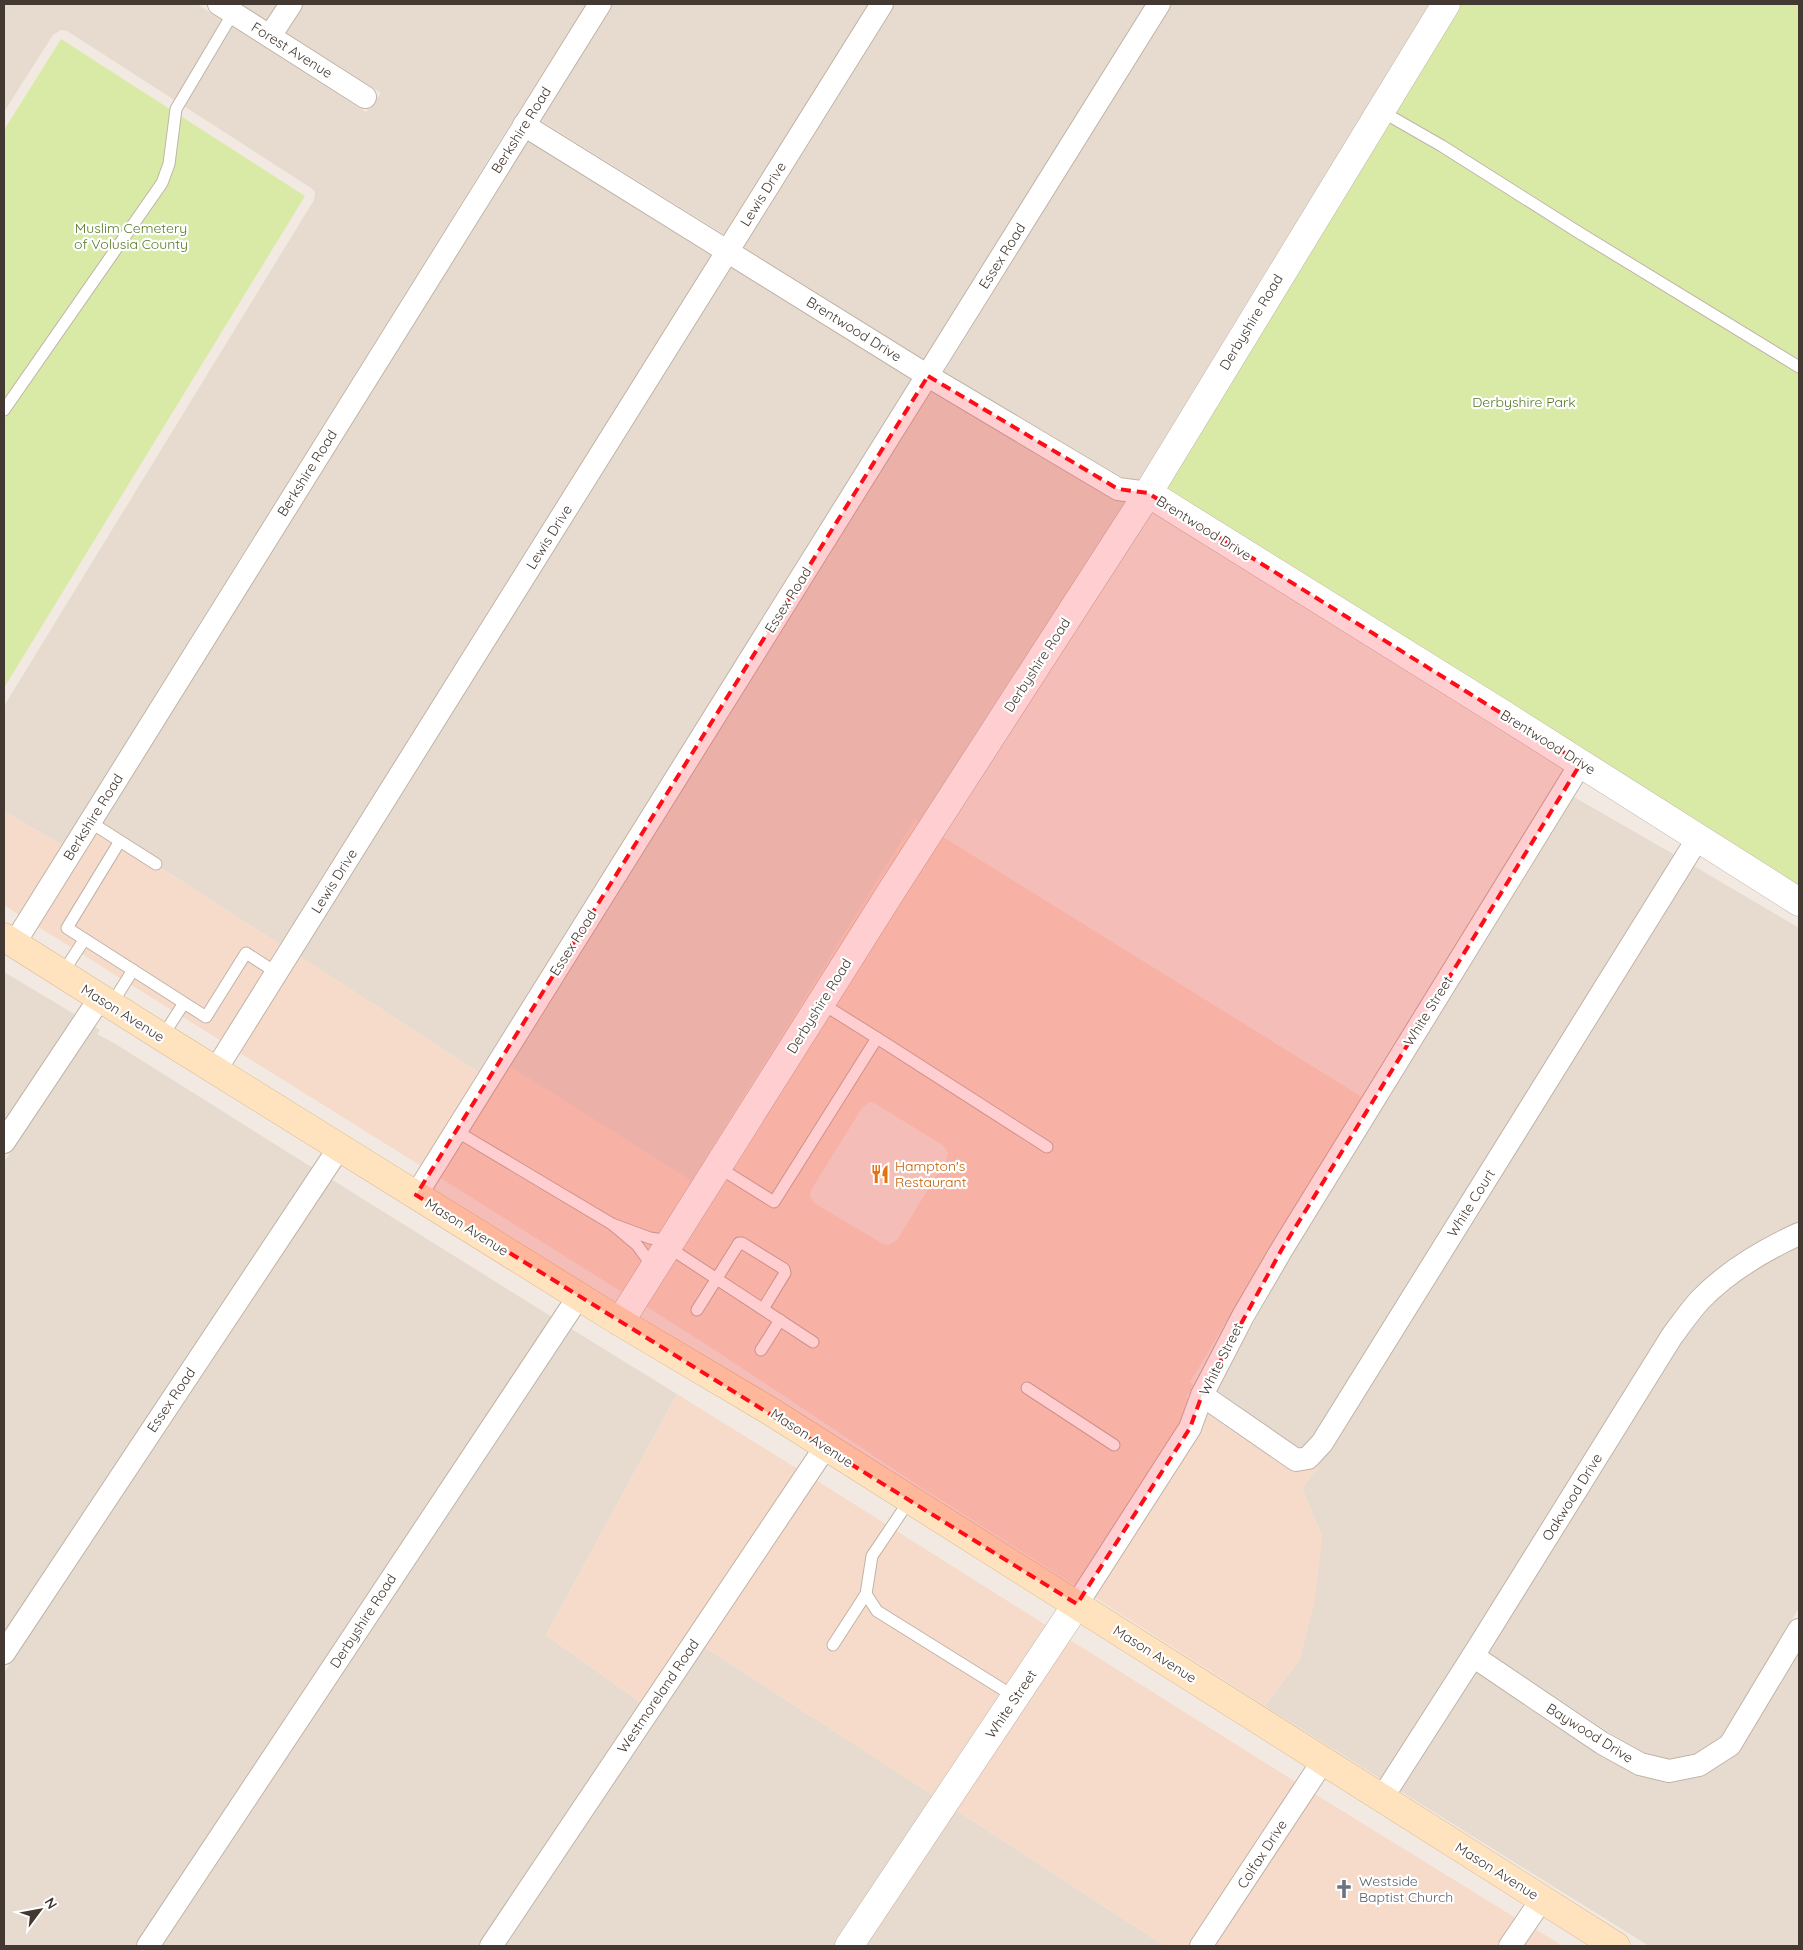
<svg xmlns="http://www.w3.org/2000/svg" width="1803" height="1950" font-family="Quicksand,sans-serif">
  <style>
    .residential { fill: #e7dbcf }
    .commercial { fill: #f7dbca; fill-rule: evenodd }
    .green { fill: #d9eaa7 }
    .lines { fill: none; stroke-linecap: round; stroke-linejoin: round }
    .service-casing { stroke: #c1b3a7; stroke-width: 13 }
    .minor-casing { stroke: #c1b3a7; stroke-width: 24 }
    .tertiary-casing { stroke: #c1b3a7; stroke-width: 29 }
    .secondary-casing { stroke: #d9b88f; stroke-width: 29 }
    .service { stroke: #fff; stroke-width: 11 }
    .minor { stroke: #fff; stroke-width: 22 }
    .tertiary { stroke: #fff; stroke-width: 28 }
    .secondary { stroke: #ffe3bf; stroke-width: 28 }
    .marked { fill: #ff0c16; fill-opacity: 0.2; stroke: #ff0c16; stroke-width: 4; stroke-dasharray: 10 6; stroke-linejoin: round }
    .labels { text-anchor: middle; stroke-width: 4.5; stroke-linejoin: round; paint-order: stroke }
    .street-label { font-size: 14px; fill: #443932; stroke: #fff }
    .park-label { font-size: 14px; fill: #547922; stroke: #fff }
    .food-label { font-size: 14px; fill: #c56008; stroke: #fff; text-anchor: start }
    .worship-label { font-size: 14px; fill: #5b616d; stroke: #fff; text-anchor: start }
  </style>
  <rect width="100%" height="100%" fill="#f2eae2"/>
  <!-- residential -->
  <g class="residential">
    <polygon points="4,4 197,4 366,112 381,93 285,32 303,4 587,4 508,128 62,845 4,811 4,706 314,200 315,192 311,188 67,31 61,30 53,35 4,112"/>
    <polygon points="240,4 278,4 267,21"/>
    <polygon points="613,4 869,4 725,235 540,120"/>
    <polygon points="895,4 1147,4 925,360 743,247"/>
    <polygon points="1172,4 1433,4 1142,481 1124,478 944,372"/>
    <polygon points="527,140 712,255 281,945 99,828"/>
    <polygon points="731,266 913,380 480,1073 299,956"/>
    <polygon points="931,392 1111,498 1129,501 922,824 915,820 691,1182 509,1066"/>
    <polygon points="1574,797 1675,855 1313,1437 1303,1448 1300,1449 1216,1390 1292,1254"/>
    <polygon points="1694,866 1799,928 1799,1222 1768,1236 1726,1264 1457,1659 1381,1779 1265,1706 1300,1659 1322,1537 1302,1488 1319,1467 1317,1464 1332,1448"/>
    <polygon points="4,972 76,1015 4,1123"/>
    <polygon points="94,1026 100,1030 97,1034 114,1043 313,1168 4,1633 4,1162"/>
    <polygon points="331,1179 552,1317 135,1946 4,1946 4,1673"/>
    <polygon points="1799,1245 1799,1608 1721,1737 1695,1755 1671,1760 1646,1754 1610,1733 1488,1652 1682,1342 1709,1307 1739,1281 1778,1255"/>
    <polygon points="570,1328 677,1394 546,1635 641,1703 478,1946 161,1946"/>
    <polygon points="704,1647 936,1797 836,1946 504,1946"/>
    <polygon points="1799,1650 1799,1946 1649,1946 1400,1791 1476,1672 1595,1752 1634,1774 1670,1782 1705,1774"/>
    <polygon points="954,1809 1165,1946 862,1946"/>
  </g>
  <!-- commercial -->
  <g class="commercial">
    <polygon points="4,811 62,845 19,915 4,905"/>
    <polygon points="915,819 922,824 625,1294 439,1177 509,1066 692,1181"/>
    <polygon points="99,828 281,945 221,1041 37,926"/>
    <path d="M940 835 1362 1097 1190 1382 1194 1385 1186 1397 1188 1400 1179 1424 1076 1586 913 1482 718 1352 644 1305ZM870 1102 876 1104 944 1146 948 1153 947 1158 897 1240 889 1245 883 1244 814 1203 810 1196 811 1190 862 1108Z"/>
    <polygon points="299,956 480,1073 421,1166 240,1053"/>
    <polygon points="677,1394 798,1469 641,1703 546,1635"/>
    <polygon points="1208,1414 1288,1469 1296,1471 1309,1469 1317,1464 1320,1466 1302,1488 1322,1537 1315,1599 1300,1659 1265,1706 1094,1597 1199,1432"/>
    <polygon points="816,1480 1049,1627 936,1797 704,1647"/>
    <polygon points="1067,1638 1296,1782 1188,1946 1165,1946 954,1809"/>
    <polygon points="1315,1794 1516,1918 1497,1946 1214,1946"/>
    <polygon points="1535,1929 1563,1946 1523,1946"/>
  </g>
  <!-- green -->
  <g class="green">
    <polygon points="1446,4 1799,4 1799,902 1148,493"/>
    <polygon points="61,39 305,196 4,688 4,130"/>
  </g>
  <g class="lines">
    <!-- service casing -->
    <g class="service-casing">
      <g id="service">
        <polyline points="1381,111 1442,146 1578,232 1799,367"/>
        <polyline points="4,410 162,183 169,164 176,109 233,13"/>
        <polyline points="90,822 156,864"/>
        <polyline points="120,841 67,928 206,1017 246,953 277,973"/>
        <polyline points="62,974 84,940"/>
        <polyline points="111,1005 133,970"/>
        <polyline points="162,1037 184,1003"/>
        <polyline points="877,1038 1047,1147"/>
        <polyline points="456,1131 612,1224"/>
        <polyline points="718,1167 774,1202 877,1038 821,1003"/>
        <polyline points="668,1247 813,1342"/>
        <polyline points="653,1267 637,1245 612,1224 650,1238 669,1241"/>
        <polyline points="697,1310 739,1243 742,1243 784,1269 785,1273 763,1309"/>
        <polyline points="761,1350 780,1320"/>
        <polyline points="1027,1388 1114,1445"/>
        <polyline points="909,1501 872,1556 866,1594 877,1611 1015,1697"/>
        <polyline points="833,1645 866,1594"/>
      </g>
    </g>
    <!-- minor casing -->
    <g class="minor-casing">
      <g id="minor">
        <polyline points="219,4 365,97"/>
        <polyline points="270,36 291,4"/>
        <polyline points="524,125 928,376 1118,489 1148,493"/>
        <polyline points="14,944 600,4"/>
        <polyline points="215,1071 882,4"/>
        <polyline points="4,1142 100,998"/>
        <polyline points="416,1195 1159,4"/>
        <polyline points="1202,1395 1296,1460 1308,1458 1322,1443 1698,838"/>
        <polyline points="1077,1604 1190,1428 1202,1395 1243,1316 1282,1249 1581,763"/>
        <polyline points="4,1653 339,1148"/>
        <polyline points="1473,1656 1602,1743 1640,1764 1669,1771 1699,1765 1730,1745 1799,1630"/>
        <path d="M1382 1798 1473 1656 1672 1336C1681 1324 1690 1311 1700 1300 1727 1272 1764 1250 1799 1234"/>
        <polyline points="148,1946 579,1296"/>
        <polyline points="491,1946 826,1446"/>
        <polyline points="1201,1946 1323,1761"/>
        <polyline points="1510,1946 1542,1899"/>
      </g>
    </g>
    <!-- tertiary casing -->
    <g class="tertiary-casing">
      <g id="tertiary">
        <polyline points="1148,493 1501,713 1799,902"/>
        <polyline points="620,1322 894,887 1148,493 1446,4"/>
        <polyline points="849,1946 1077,1604"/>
      </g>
    </g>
    <!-- secondary casing -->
    <g class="secondary-casing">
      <polyline id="secondary" points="4,937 162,1037 620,1322 770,1411 1616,1946"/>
    </g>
    <!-- service -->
    <use href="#service" class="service"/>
    <!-- minor -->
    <use href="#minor" class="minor"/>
    <!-- tertiary -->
    <use href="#tertiary" class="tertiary"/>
    <!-- secondary -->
    <use href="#secondary" class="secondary"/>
  </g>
  <!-- marked area -->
  <path class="marked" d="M928 376 1118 489 1148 493 1581 763 1282 1249 1202 1395 1190 1428 1077 1604 416 1195Z"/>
  <!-- icons -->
  <defs>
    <g id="restaurant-bare" transform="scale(1.5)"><path d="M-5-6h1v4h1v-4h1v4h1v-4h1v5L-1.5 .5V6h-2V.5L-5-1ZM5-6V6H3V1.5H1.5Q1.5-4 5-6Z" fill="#e8710a" stroke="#fff" stroke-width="2.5" paint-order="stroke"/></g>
    <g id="church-bare" transform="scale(1.5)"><path d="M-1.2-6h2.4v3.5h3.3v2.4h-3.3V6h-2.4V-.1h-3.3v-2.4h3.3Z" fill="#6b7280" stroke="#fff" stroke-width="2.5" paint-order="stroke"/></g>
  </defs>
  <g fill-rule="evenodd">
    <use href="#restaurant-bare" x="880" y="1174"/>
    <use href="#church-bare" x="1344" y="1889"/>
  </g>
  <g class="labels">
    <!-- street labels -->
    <g class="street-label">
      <text transform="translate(292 50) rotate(32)" y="5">Forest Avenue</text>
      <text transform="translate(521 130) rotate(-58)" y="5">Berkshire Road</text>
      <text transform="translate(763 194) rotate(-58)" y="5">Lewis Drive</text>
      <text transform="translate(1002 256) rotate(-58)" y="5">Essex Road</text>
      <text transform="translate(1251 322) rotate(-59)" y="5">Derbyshire Road</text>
      <text transform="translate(854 329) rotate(32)" y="5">Brentwood Drive</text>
      <text transform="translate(307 473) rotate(-58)" y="5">Berkshire Road</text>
      <text transform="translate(1204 528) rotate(32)" y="5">Brentwood Drive</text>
      <text transform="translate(549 537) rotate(-58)" y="5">Lewis Drive</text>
      <text transform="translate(788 600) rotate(-58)" y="5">Essex Road</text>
      <text transform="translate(1037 665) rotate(-57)" y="5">Derbyshire Road</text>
      <text transform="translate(1548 742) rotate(32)" y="5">Brentwood Drive</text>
      <text transform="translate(93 817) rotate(-58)" y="5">Berkshire Road</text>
      <text transform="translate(334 881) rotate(-58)" y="5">Lewis Drive</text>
      <text transform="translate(573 943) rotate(-58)" y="5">Essex Road</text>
      <text transform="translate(819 1006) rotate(-58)" y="5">Derbyshire Road</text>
      <text transform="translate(1428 1011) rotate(-58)" y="5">White Street</text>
      <text transform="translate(123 1013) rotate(32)" y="5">Mason Avenue</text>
      <text transform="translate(1471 1203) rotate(-58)" y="5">White Court</text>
      <text transform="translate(467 1227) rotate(32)" y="5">Mason Avenue</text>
      <text transform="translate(1221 1359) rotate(-63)" y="5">White Street</text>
      <text transform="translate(171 1400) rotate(-56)" y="5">Essex Road</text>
      <text transform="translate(812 1438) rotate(33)" y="5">Mason Avenue</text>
      <text transform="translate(1572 1497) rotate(-58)" y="5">Oakwood Drive</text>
      <text transform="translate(363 1621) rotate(-57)" y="5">Derbyshire Road</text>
      <text transform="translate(1155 1654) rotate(32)" y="5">Mason Avenue</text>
      <text transform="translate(658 1696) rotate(-56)" y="5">Westmoreland Road</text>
      <text transform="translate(1011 1704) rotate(-56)" y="5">White Street</text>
      <text transform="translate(1590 1733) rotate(32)" y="5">Baywood Drive</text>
      <text transform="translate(1262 1854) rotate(-57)" y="5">Colfax Drive</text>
      <text transform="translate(1497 1871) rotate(32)" y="5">Mason Avenue</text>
    </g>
    <!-- park labels -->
    <g class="park-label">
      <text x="131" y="233">Muslim Cemetery<tspan x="131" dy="16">of Volusia County</tspan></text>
      <text x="1524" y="407">Derbyshire Park</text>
    </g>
    <!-- food labels -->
    <g class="food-label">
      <text x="895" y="1171">Hampton's<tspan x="895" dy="16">Restaurant</tspan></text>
    </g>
    <!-- worship labels -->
    <g class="worship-label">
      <text x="1359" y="1886">Westside<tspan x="1359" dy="16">Baptist Church</tspan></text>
    </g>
  </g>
  <!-- border -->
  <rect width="1803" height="1950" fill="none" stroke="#443932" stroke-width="10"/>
  <!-- north arrow -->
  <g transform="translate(40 1910) rotate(58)" stroke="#ffffff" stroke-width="4" paint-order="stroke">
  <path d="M0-4L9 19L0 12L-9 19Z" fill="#443932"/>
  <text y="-8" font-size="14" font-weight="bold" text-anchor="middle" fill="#443932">N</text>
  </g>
</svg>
